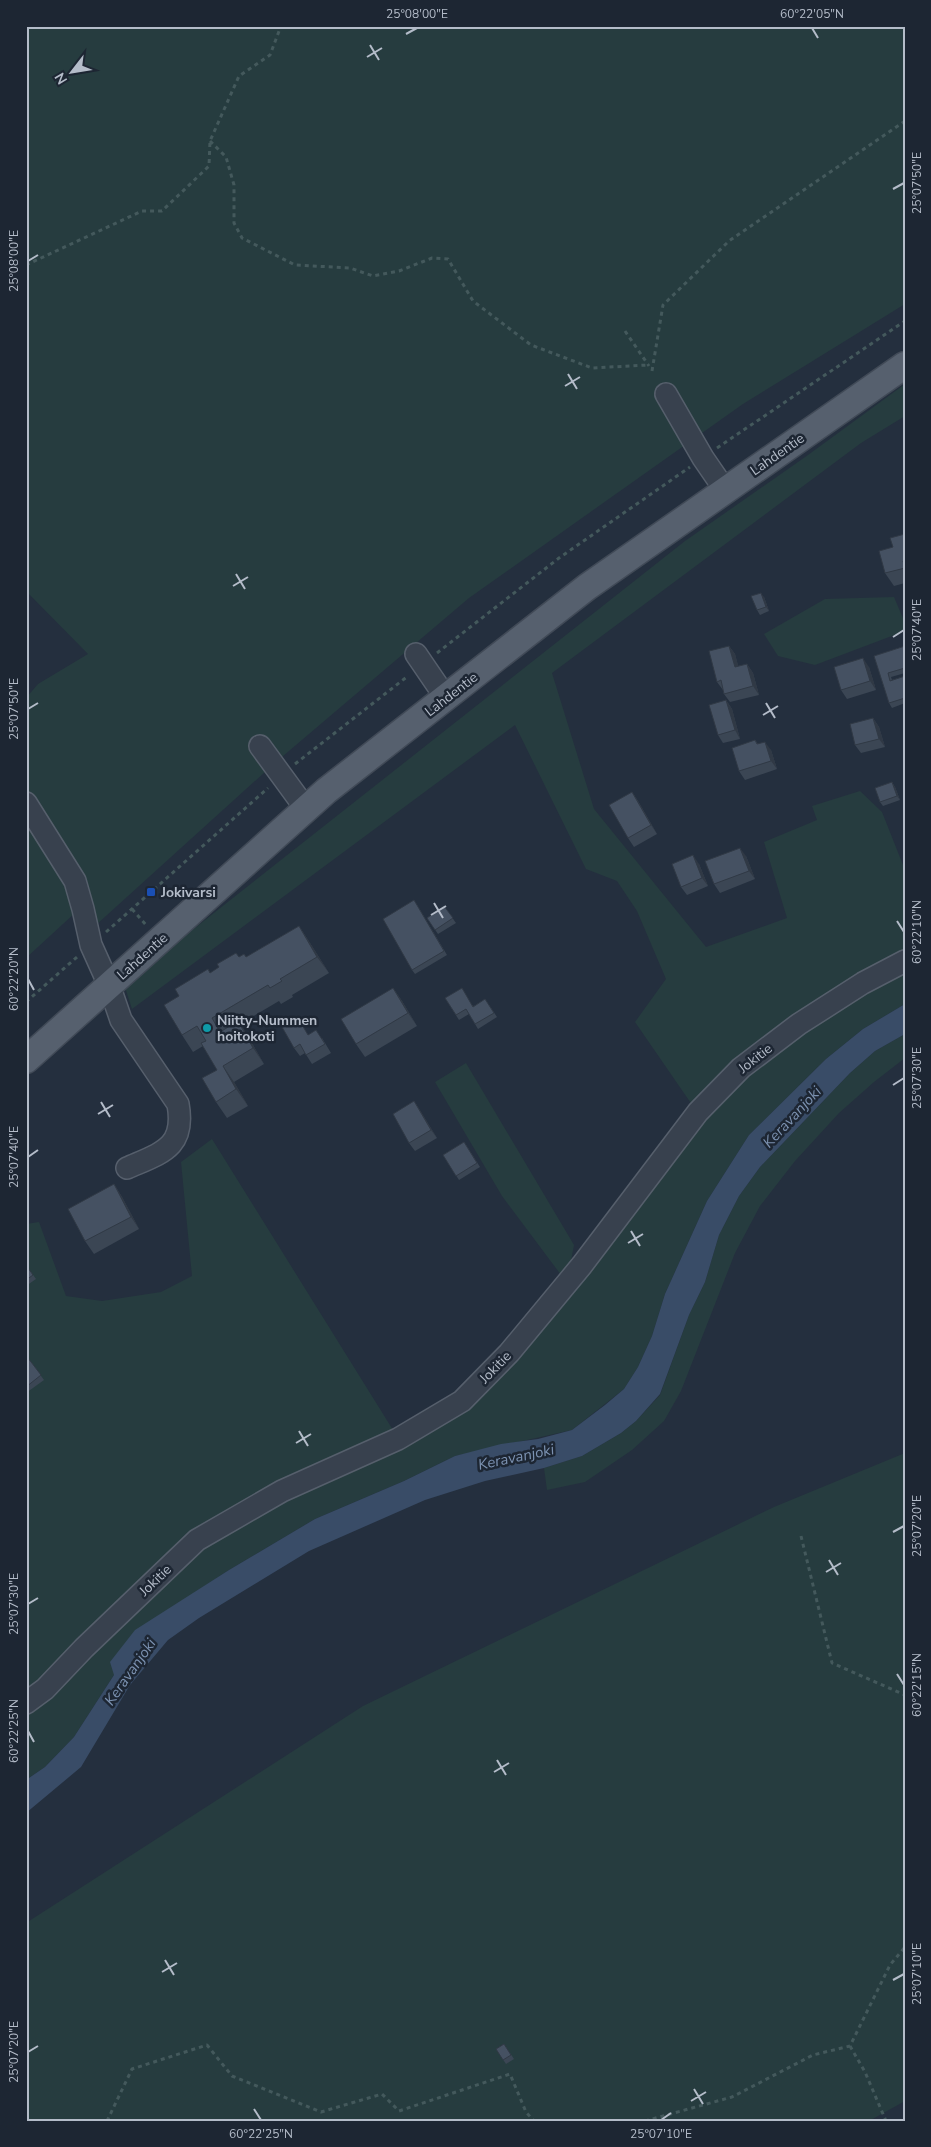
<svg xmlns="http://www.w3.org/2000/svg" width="931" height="2147" font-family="'Nunito Sans',sans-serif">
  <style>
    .green { fill: #263c3f }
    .water { fill: #394c67 }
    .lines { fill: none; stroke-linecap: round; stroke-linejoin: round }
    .minor-casing { stroke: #565f6c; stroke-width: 24 }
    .major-casing { stroke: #414a57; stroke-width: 29 }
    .path { stroke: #44595c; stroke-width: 3; stroke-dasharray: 4 4; stroke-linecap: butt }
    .minor { stroke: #38414e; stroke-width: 21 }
    .major { stroke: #56606e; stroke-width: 26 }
    .wall { fill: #3b4654 }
    .shaded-wall { fill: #303945 }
    .building { fill: #455162; stroke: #303945 }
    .ticks { fill: none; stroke: #b4bcc9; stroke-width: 2 }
    .transit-dot { fill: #1a4fb4; stroke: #1d2633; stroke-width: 2 }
    .culture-dot { fill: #0f9aa8; stroke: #1d2633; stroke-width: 2 }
    .labels { text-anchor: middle; stroke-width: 5; stroke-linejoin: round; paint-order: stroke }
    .street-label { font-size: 14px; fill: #b4bcc9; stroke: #1d2633 }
    .poi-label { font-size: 14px; font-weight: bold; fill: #b4bcc9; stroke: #1d2633; text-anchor: start }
    .water-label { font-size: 15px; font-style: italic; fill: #7c92b1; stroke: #1d2633 }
    .neatline { fill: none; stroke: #b4bcc9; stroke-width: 2 }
    .ticks-label { font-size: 12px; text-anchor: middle; fill: #b4bcc9 }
  </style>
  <rect width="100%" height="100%" fill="#242f3e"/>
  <!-- green -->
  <g class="green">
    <polygon points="26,26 905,26 905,304 743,404 469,598 276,762 96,925 76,912 26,958 26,698 38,684 88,654 26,591"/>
    <polygon points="905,384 905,416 861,443 552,673 594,809 706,947 787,918 764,842 817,820 812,806 860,791 882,812 905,870 905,1004 863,1029 826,1059 749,1135 707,1201 665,1294 652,1336 638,1367 624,1389 572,1430 455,1456 404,1481 315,1519 229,1570 188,1597 114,1675 74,1737 45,1767 26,1780 26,1224 39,1222 66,1296 102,1301 161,1292 192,1276 181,1162 212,1139 398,1438 462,1401 567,1283 502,1196 435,1082 466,1063 574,1245 567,1282 697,1112 635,1022 666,979 637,911 617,881 586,869 515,725 132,1009 124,984 685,541 808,455"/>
    <polygon points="894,597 905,623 905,631 815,665 778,656 764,634 825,599"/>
    <polygon points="905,1034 905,1058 874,1082 839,1113 795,1161 760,1206 735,1253 681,1391 664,1421 632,1450 585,1482 547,1490 544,1468 582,1456 621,1433 636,1421 660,1395 689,1315 705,1282 719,1235 739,1196 760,1167 850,1073 875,1051"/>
    <polygon points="905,1453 905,2101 869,2121 26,2121 26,1923 363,1706 774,1507"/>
  </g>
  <!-- water -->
  <polygon class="water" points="905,1004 905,1034 875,1051 850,1073 760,1167 739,1196 719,1235 705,1282 689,1315 660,1394 636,1421 621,1433 582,1456 544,1468 485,1481 425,1500 309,1551 199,1618 168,1640 130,1685 81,1767 26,1813 26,1780 45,1767 74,1737 114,1675 110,1662 135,1630 229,1570 315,1519 404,1481 455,1456 501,1444 538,1439 572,1430 605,1405 624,1389 638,1367 652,1336 665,1294 707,1201 749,1135 826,1059 863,1029"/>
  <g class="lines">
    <!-- minor casing -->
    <g class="minor-casing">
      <g id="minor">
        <polyline points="666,394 703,458 725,490"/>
        <polyline points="416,654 446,698"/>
        <polyline points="260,746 306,809"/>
        <path d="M26 803 75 881 83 909 91 945 109 985 121 1020 178 1104C186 1148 161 1153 127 1168"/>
        <polyline points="26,1703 45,1689 84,1648 197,1540 282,1491 398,1439 462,1401 509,1353 582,1265 698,1112 741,1068 799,1024 863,983 905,961"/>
      </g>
    </g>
    <!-- major casing -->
    <g class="major-casing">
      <polyline id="major" points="26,1060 326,791 587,587 905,365"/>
    </g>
    <!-- path -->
    <g class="path">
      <polyline points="210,141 226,157 234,185 234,223 242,238 295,265 350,268 373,276 399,271 432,258 448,259 473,301 531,345 592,368 648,365"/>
      <polyline points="26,265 142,211 162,211 209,166 210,141 239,76 270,55 281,26"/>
      <polyline points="625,331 649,366"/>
      <polyline points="652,371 663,305 729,241 905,121"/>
      <polyline points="717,448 905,321"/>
      <polyline points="437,653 559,558 690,467"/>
      <polyline points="295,764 408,676"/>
      <polyline points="132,909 146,925"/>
      <polyline points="106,932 268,788"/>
      <polyline points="26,1002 77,957"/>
      <polyline points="801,1536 832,1663 905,1695"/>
      <polyline points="850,2046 865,2072 886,2121"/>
      <polyline points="107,2121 132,2069 207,2045 232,2076 321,2112 382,2094 399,2111 510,2074 526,2112 534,2121"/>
      <polyline points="645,2121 732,2097 813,2055 850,2046 890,1965 905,1947"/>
    </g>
    <!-- minor -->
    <use href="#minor" class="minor"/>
    <!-- major -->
    <use href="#major" class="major"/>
  </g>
  <!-- wall -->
  <g class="wall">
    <polygon points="905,534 905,583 894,586 885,573 893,547"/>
    <polygon points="764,597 769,611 760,615 757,610"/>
    <polygon points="729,646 735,654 738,666 747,664 753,673 759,695 730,702 724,694 723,690 717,682"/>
    <polygon points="905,646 905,673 891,677 892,680 905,676 905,703 892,708 889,703 874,656"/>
    <polygon points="869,667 876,690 847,699 841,690"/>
    <polygon points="726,700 732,709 740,739 723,743 718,735"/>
    <polygon points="873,718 879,727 885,747 861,753 855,745"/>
    <polygon points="755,740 758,744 771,750 777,769 745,780 739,771"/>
    <polygon points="892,782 895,787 900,800 883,806 880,802"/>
    <polygon points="632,792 638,801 657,834 634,847 628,838"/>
    <polygon points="746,856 755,879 720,893 714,884"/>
    <polygon points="699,864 708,886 687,895 681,887"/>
    <polygon points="417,905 447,955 415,974 412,970"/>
    <polygon points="444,906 456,923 438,934 427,918"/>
    <polygon points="299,926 310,943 329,973 292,995 293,997 281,1004 279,1001 240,1024 249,1038 264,1064 234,1082 248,1106 227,1118 216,1102 217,1070 203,1046 193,1052 182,1035 179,996 210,973 244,954 246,957"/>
    <polygon points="393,988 402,1001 417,1026 365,1057 356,1044"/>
    <polygon points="445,998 474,1006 485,999 497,1017 478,1029 469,1014 459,1020"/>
    <polygon points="298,1018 308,1035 322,1038 331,1053 312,1064 305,1053 300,1056 294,1048"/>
    <polygon points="414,1101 437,1138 415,1151 409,1143"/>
    <polygon points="464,1142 480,1167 459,1180 443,1155"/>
    <polygon points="114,1184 122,1197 139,1229 94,1254 85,1241"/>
    <polygon points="26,1265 36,1279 26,1286"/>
    <polygon points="28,1358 44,1380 26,1393 26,1360"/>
    <polygon points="504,2044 514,2059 506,2064 496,2049"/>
  </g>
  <!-- shaded-wall -->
  <g class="shaded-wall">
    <polygon points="761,593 764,597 769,611 766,607"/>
    <polygon points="729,646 735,654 741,676 735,667"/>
    <polygon points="863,658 869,667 876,690 870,681"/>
    <polygon points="747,664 753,673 759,695 753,686"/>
    <polygon points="726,700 732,709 740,739 735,730"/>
    <polygon points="873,718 879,727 885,747 879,739"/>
    <polygon points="765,742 771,750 777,769 771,761"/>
    <polygon points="892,782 895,787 900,800 897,796"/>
    <polygon points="632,792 638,801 657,834 651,825"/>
    <polygon points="740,848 746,856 755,879 749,871"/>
    <polygon points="693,855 699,864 708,886 702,878"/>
    <polygon points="299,926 310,943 329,973 317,957"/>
    <polygon points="393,988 402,1001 417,1026 408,1013"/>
    <polygon points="238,1021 249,1038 264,1064 253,1048"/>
    <polygon points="223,1066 234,1082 248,1106 236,1089"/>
    <polygon points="414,1101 420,1110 437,1138 431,1130"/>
    <polygon points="114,1184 122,1197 139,1229 131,1217"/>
  </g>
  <!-- building -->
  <g class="building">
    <polygon points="905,534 905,560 903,561 905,568 885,573 879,551 893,547 890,538"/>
    <polygon points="761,593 766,607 757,610 751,596"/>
    <polygon points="729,646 735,667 747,664 753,686 724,694 721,680 717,682 709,651"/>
    <polygon points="905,646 905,668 888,673 890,681 905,676 905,698 889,703 874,656"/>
    <polygon points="863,658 870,681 841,690 834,667"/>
    <polygon points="726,700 735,730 718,735 709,705"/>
    <polygon points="873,718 879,739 855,745 850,724"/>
    <polygon points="755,740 757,744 765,742 771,761 739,771 732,748"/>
    <polygon points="892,782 897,796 880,802 875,788"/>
    <polygon points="632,792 651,825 628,838 609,805"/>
    <polygon points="740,848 749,871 714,884 705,861"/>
    <polygon points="693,855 702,878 681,887 672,864"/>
    <polygon points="414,900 444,951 412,970 383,919"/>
    <polygon points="444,906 453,918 435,930 427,918"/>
    <polygon points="299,926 317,957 280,979 282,981 270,988 268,985 212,1018 220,1032 238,1021 253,1048 223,1066 236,1089 216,1102 202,1078 217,1070 201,1043 206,1041 197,1026 182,1035 164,1005 179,996 175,989 208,969 210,973 219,967 217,964 236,953 239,957 244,954 246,957"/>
    <polygon points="393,988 408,1013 356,1044 341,1019"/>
    <polygon points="462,988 473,1007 485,999 494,1013 475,1024 466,1009 456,1015 445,998"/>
    <polygon points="298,1018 308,1035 316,1030 325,1044 306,1055 300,1044 294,1048 282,1027"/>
    <polygon points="414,1101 431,1130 409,1143 393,1114"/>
    <polygon points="464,1142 477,1163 456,1176 443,1155"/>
    <polygon points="114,1184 131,1217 85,1241 68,1209"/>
    <polygon points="26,1265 33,1275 26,1280"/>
    <polygon points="28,1358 41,1375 26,1387 26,1360"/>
    <polygon points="504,2044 511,2055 503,2060 496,2049"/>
  </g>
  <!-- ticks -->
  <path class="ticks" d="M812 28 818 38M406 34 417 28M370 45 379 60M367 57 382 48M893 189 904 183M28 261 38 255M568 374 577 389M565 386 580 377M236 574 245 589M233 586 248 577M893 637 904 630M766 703 775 718M28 709 38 703M763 715 778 706M434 903 443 918M431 915 446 906M897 921 904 932M28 979 34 990M893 1085 904 1078M101 1102 110 1117M98 1114 113 1105M28 1157 38 1150M631 1231 640 1246M628 1243 643 1234M299 1431 308 1446M296 1443 311 1434M893 1532 904 1526M829 1560 838 1575M826 1572 841 1563M28 1604 38 1598M897 1674 904 1685M28 1731 34 1742M497 1760 506 1775M494 1772 509 1763M165 1960 174 1975M162 1972 177 1963M893 1980 904 1974M28 2052 38 2046M694 2089 703 2104M691 2101 706 2092M254 2109 261 2120M661 2120 671 2113"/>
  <!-- markers -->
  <rect class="transit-dot" x="146" y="887" width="10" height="10" rx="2.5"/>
  <circle class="culture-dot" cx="207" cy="1028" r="5"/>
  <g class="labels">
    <!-- street labels -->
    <g class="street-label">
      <text transform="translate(777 454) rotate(-35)" y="5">Lahdentie</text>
      <text transform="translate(451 694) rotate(-38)" y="5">Lahdentie</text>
      <text transform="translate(142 956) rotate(-42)" y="5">Lahdentie</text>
      <text transform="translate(755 1058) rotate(-38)" y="5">Jokitie</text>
      <text transform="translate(495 1367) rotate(-46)" y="5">Jokitie</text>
      <text transform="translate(155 1580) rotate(-44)" y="5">Jokitie</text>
    </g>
    <!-- poi labels -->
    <g class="poi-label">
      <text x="161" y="897">Jokivarsi</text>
      <text x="217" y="1025">Niitty-Nummen<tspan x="217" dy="16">hoitokoti</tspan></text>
    </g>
    <!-- water labels -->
    <g class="water-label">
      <text transform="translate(792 1117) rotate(-47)" y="5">Keravanjoki</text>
      <text transform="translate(516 1457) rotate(-12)" y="5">Keravanjoki</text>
      <text transform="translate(130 1672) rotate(-55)" y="5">Keravanjoki</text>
    </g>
  </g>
  <!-- border -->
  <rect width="931" height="2147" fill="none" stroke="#1d2633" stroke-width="55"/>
  <!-- north arrow -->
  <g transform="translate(72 72) rotate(239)" stroke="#1d2633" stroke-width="4" paint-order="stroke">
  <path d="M0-4L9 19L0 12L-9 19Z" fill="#b4bcc9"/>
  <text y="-8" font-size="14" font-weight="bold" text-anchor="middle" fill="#b4bcc9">N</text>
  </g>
  <rect x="28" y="28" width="876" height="2092" class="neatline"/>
  <g class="ticks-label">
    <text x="417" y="18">25°08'00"E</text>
    <text x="812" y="18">60°22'05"N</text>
    <text transform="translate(917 183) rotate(-90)" y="4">25°07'50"E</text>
    <text transform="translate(14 261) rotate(-90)" y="4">25°08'00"E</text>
    <text transform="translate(917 630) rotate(-90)" y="4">25°07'40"E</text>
    <text transform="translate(14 709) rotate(-90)" y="4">25°07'50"E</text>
    <text transform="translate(917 932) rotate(-90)" y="4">60°22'10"N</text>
    <text transform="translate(14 979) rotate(-90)" y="4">60°22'20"N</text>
    <text transform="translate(917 1078) rotate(-90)" y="4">25°07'30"E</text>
    <text transform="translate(14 1157) rotate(-90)" y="4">25°07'40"E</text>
    <text transform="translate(917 1526) rotate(-90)" y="4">25°07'20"E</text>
    <text transform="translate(14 1604) rotate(-90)" y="4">25°07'30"E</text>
    <text transform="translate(917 1685) rotate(-90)" y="4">60°22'15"N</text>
    <text transform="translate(14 1731) rotate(-90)" y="4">60°22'25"N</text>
    <text transform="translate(917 1974) rotate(-90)" y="4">25°07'10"E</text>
    <text transform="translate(14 2052) rotate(-90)" y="4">25°07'20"E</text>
    <text x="261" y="2138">60°22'25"N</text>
    <text x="661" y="2138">25°07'10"E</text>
  </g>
</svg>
